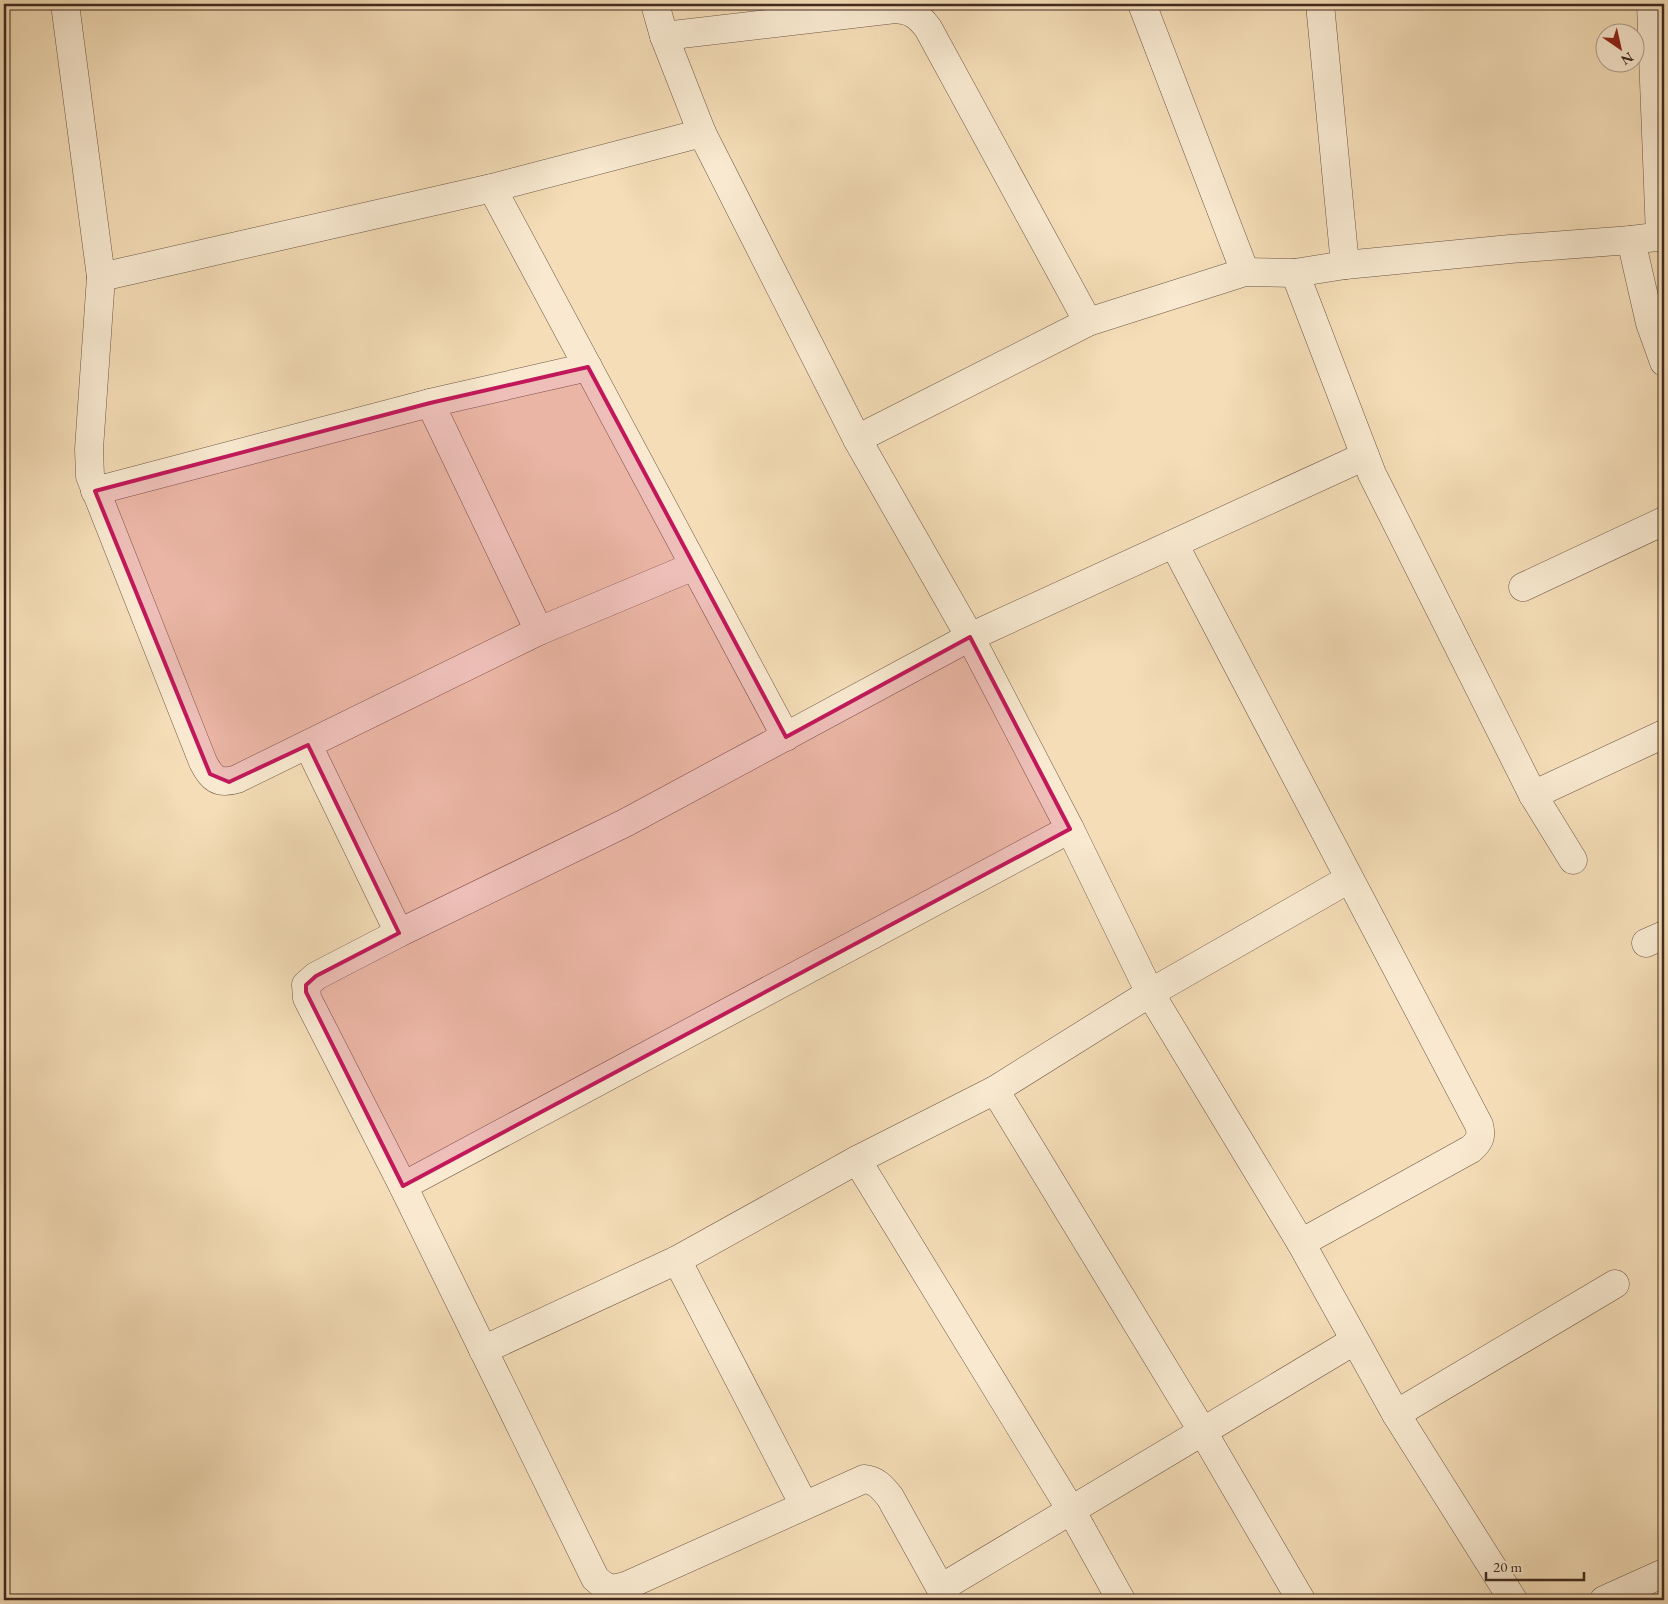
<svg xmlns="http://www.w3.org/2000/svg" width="1668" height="1604" font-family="'EB Garamond',serif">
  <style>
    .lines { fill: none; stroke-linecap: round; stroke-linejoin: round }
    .street-casing { stroke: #6d5746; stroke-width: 29 }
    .street { stroke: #f8e9d0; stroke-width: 28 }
    .marked { fill: #c2185b; fill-opacity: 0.2; stroke: #c2185b; stroke-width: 4; stroke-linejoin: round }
  </style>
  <rect width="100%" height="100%" fill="#f4ddb7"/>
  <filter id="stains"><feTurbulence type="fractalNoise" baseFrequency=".004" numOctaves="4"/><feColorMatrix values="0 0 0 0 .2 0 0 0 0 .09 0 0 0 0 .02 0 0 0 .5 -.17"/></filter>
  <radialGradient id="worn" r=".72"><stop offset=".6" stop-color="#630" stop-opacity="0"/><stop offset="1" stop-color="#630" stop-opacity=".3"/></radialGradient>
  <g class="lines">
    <!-- street casing -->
    <g class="street-casing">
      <g id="street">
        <path d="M65 4 101 277 89 449 90 476 203 762C211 778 218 785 237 779L539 631 694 566"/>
        <polyline points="655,4 664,36 702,133 857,439 970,637 1070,829 1150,993 1301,1243 1396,1414 1513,1600"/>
        <polyline points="1142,4 1245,272"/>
        <polyline points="1320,4 1345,265"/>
        <polyline points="1651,4 1660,236"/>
        <path d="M664 36 895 9C911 10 918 15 928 28L1088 322"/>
        <polyline points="492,188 786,737"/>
        <polyline points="1631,240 1650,323 1664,362"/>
        <polyline points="101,277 492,188 702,133"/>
        <polyline points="430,403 539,631"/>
        <polyline points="857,439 1088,322 1245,272 1295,273"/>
        <polyline points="95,491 430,403 588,367"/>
        <path d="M1174 544 1479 1125C1482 1136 1480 1141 1471 1149L1301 1243"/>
        <polyline points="1523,587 1664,521"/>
        <polyline points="308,745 399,933"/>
        <polyline points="1533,795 1664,734"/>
        <polyline points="1573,860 1533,795 1372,474 1295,273 1345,265 1510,249 1631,240 1664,236"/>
        <polyline points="1646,943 1664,935"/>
        <polyline points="995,1090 1203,1432 1301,1600"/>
        <polyline points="857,1160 1071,1510 1121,1600"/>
        <polyline points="403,1186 1070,829"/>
        <polyline points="677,1260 804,1505"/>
        <polyline points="483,1350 677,1260 857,1160 995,1090 1150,993 1349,879"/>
        <polyline points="1396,1414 1615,1284"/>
        <polyline points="941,1588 1354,1341"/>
        <path d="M947 1600 890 1497C882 1487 876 1480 864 1479L628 1585C613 1590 607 1590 595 1578L403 1186 307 998 306 985 316 976 399 933 625 823 970 637 1365 456"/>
        <polyline points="1604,1600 1664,1573"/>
      </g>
    </g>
    <!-- street -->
    <use href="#street" class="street"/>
  </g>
  <!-- marked area -->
  <path class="marked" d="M588 367 786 737 970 637 1070 829 403 1186 306 992V985L316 976 399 933 308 745 229 782 210 774 95 491 430 403Z"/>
  <!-- margin -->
  <rect width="1668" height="1604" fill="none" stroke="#f4ddb7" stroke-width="20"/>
  <rect x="5" y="5" width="1658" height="1594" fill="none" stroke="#402a20" stroke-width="2.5"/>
  <rect x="10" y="10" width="1648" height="1584" fill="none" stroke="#402a20"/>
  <!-- north arrow -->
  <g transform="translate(1620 48) rotate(146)"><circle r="24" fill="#f8e9d0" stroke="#ae9d8a"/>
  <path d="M0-4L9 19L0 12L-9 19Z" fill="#8f2418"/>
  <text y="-8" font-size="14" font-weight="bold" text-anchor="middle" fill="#402a20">N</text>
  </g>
  <!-- scale -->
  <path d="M1486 1572v8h98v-8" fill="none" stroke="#402a20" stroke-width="2.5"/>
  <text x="1493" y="1572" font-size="15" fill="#402a20" stroke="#f8e9d0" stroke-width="4" paint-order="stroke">20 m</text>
  <rect width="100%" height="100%" filter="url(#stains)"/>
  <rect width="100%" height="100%" fill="url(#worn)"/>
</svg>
